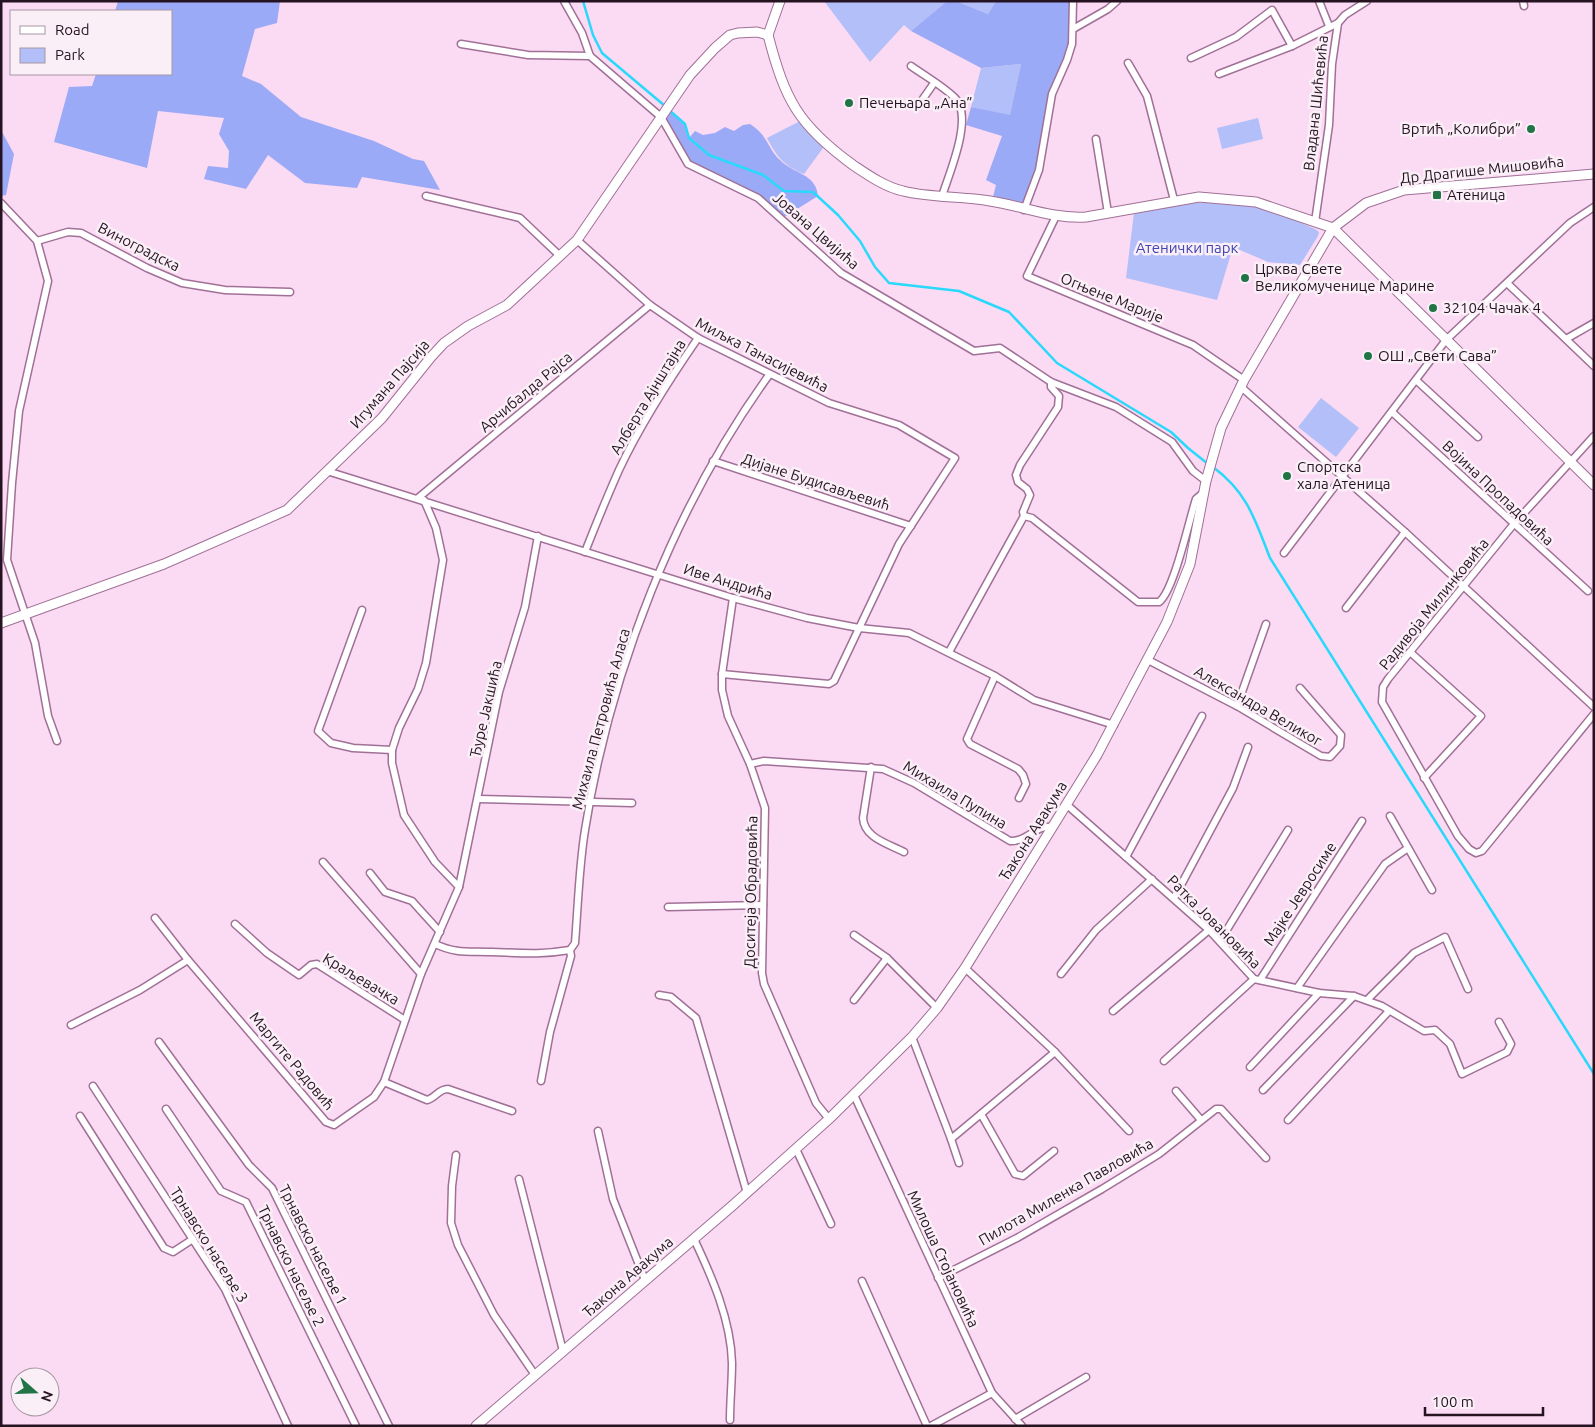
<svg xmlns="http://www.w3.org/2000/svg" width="1595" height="1427" font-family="Ubuntu,sans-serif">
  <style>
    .green { fill: #b3bff8 }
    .forest { fill: #9baaf6 }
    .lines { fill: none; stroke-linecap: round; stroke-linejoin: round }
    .stream { stroke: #29d9fb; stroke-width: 2.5 }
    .street-casing { stroke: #a07096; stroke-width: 9 }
    .secondary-casing { stroke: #a07096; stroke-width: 11 }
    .street { stroke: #fff; stroke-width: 6 }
    .secondary { stroke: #fff; stroke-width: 9 }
    .poi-dot { fill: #207446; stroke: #faeff7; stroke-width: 2 }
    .labels { text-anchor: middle; stroke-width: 5; stroke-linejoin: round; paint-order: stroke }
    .poi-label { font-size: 15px; fill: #261322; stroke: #faeff7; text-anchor: start }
    .street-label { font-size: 15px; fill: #261322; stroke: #faeff7 }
    .park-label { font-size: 15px; fill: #4046b2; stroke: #faeff7 }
  </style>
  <rect width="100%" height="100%" fill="#fbdaf3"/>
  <!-- green -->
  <g class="green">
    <polygon points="824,1 947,1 911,31 904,25 870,62"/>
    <polygon points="956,1 996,1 988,14"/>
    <polygon points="1021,64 1010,116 971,107 981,68"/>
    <polygon points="1258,118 1263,139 1222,149 1217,128"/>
    <path d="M802 120 826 144 804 174C784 166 777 157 767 138Z"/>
    <polygon points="1225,202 1264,207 1315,229 1319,232 1318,236 1300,265 1268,262 1233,247 1217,300 1126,278 1134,213 1194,203"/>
    <polygon points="1321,398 1359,428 1336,457 1298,427"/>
  </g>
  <!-- forest -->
  <g class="forest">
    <polygon points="118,1 280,1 277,23 255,29 242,76 261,84 301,117 374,141 413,159 424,161 440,190 362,177 357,188 305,183 268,155 246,189 204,179 208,166 228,168 229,151 219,134 224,118 158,111 147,168 54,142 69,87 92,86 96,74 171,74 171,11 115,11"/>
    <polygon points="947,1 956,1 988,14 996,1 1073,1 1072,44 1052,94 1039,170 1024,210 992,201 996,185 986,180 1002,136 966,125 971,107 1010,115 1021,64 981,68 911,31"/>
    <path d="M667 109 685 124 689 138 695 131 703 135 715 133 725 127 734 131 743 125 750 124C768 135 767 148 780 160 793 174 816 173 818 196L781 219 758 198 688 164 661 117Z"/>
    <polygon points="1,130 14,154 6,195 1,196"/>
  </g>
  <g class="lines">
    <!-- stream -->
    <g class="stream">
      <polyline points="583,1 593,35 602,53 665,106"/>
      <polyline points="669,110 685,124 689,138 709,155 763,175 784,191 813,192 838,215 860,241 875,267 889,283 959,291 1009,312 1057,363 1171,432 1188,448 1208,464"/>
      <path d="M1213 467C1248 493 1255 520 1270 558L1594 1074"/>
      <polyline points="1,1425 2,1426"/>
    </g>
    <!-- street casing -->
    <g class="street-casing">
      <g id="street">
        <polyline points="564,1 582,33 590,56 661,117 688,164 758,198 841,273 974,351 1000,348 1051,382 1116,407 1172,442 1193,471 1206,481"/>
        <polyline points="1319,1 1329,26"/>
        <polyline points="1523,1 1524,6"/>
        <polyline points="1073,29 1108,9 1117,1"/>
        <polyline points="461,44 528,55 590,56"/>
        <polyline points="1191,58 1236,37 1272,10 1292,46"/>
        <polyline points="1128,63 1147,96 1174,200"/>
        <path d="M911 66C925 76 943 86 955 98 974 117 949 174 942 196"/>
        <polyline points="1219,74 1292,46 1338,23"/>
        <polyline points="920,103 934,83"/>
        <polyline points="1096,139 1108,213"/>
        <polyline points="426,196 520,218 560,256"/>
        <polyline points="1,203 37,241 48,281 19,411 12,483 7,560 35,643 48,716 57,741"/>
        <polyline points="1024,210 1039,170 1052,94 1067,60 1072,44 1073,1"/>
        <polyline points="1056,216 1027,276 1193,345 1244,380"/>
        <polyline points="1315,222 1329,125 1332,64 1338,23 1345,15 1367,1"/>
        <polyline points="577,240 650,305 698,338 829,403 899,425 955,458 899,544 834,681 829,684 722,674"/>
        <polyline points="37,241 68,232 81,233 147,268 182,283 225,290 290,292"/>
        <polyline points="1507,283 1594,366"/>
        <polyline points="1566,339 1594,323"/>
        <polyline points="1416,380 1478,437"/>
        <polyline points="1240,386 1405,532 1594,707"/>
        <polyline points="1392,412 1588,591"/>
        <polyline points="1594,436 1513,525 1388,679 1383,687 1382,702 1458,836 1469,849 1476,853 1482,851 1594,714"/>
        <polyline points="713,461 911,526"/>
        <polyline points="327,471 733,598 807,618 859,628 909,633 995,676 1034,700 1114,725"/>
        <polyline points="418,498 650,305"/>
        <path d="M1024 516 1032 518 1138 602H1159C1174 591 1189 520 1196 499L1203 493"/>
        <polyline points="1024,516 1023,512 1030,495 1027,489 1018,482 1016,475 1020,465 1058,407 1059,396 1051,387 1051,382"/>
        <path d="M585 552C596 524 607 497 619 470 641 423 669 380 698 338"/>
        <polyline points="1284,553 1446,340 1570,223 1594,207"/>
        <polyline points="733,598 722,674 722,690 728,716 750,764 765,808 762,973 764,984 816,1103 829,1119"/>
        <polyline points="1346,608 1405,532"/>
        <polyline points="362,610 318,731 331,743 353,748 392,750"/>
        <polyline points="949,652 1024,516"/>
        <polyline points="1410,652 1481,716 1424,778"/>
        <polyline points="1148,660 1237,706 1321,756 1330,757 1340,746 1341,735 1300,688"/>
        <polyline points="995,676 967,739 970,744 1018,769 1023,775 1026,784 1019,798"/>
        <polyline points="1237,706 1266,624"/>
        <path d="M750 764 764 761 883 769 914 783 1010 841C1027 842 1036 824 1053 827"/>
        <path d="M871 767 863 818C864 838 889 844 904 852"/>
        <polyline points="479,799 632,803"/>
        <polyline points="1066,804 1209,930 1254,979 1319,993 1354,996 1382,1006 1424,1031 1435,1030 1450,1044 1462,1074 1507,1052 1511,1044 1499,1022"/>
        <polyline points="1390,816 1432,890"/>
        <polyline points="1126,857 1202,716"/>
        <polyline points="323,862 421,974"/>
        <polyline points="370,873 385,892 412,901 440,932"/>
        <polyline points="459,887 499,692 525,607 538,536"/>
        <polyline points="1174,898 1233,788 1248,747"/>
        <polyline points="668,907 763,905"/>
        <polyline points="155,918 188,960 326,1122 334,1125 374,1097 384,1082 421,974 459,887 435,862 404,815 392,763 392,750 399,728 418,689 426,663 443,560 436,528 424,500"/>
        <polyline points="235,924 267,953 299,975 311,965 317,964 405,1020"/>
        <polyline points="854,935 887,958 937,1008"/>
        <polyline points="1220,941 1288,830"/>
        <path d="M435 944C457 954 468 951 492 952 522 953 540 955 570 950"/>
        <path d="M570 950 575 943C578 906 579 867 585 830 610 671 675 505 769 375"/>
        <polyline points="965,968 1055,1052 1129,1131"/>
        <polyline points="1061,974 1096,930 1152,879"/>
        <polyline points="1260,980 1362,821"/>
        <polyline points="1297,988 1385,864 1408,848"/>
        <polyline points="659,995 671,997 696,1018 747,1193"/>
        <polyline points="854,1000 887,958"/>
        <polyline points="1367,1000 1414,953 1445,937 1468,989"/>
        <polyline points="1113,1011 1209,930"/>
        <polyline points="71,1025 140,990 188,960"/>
        <polyline points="912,1037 951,1139 1055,1052"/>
        <polyline points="159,1042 249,1165 272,1188 389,1426"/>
        <polyline points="1164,1061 1254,979"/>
        <polyline points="1250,1067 1319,993"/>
        <polyline points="541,1081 550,1032 571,956 570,950"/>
        <path d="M384 1082 427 1100C436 1098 438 1089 448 1089L512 1111"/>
        <polyline points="93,1086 225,1289 288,1426"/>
        <polyline points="1263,1090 1354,996"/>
        <polyline points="1176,1091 1201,1120"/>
        <polyline points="854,1095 992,1393 1022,1426"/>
        <polyline points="166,1109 221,1191 246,1202 356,1426"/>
        <polyline points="981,1114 1015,1174 1023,1176 1054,1151"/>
        <polyline points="80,1116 164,1248 173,1252 193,1239"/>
        <polyline points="1288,1120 1389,1011"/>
        <polyline points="598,1131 613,1199 645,1280"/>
        <polyline points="951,1139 959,1163"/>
        <polyline points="796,1149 831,1224"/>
        <polyline points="456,1155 452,1186 451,1223 458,1245 494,1315 535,1375"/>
        <polyline points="519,1179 563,1351"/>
        <path d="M694 1239C712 1277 731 1320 732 1363 732 1382 730 1401 730 1420"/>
        <polyline points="938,1278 1017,1238 1102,1189 1159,1154 1216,1109 1221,1109 1266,1158"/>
        <polyline points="862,1281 927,1426"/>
        <polyline points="1015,1419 1086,1377"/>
        <polyline points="931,1426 992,1393"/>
      </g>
    </g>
    <!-- secondary casing -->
    <g class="secondary-casing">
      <g id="secondary">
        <path d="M768 35C785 100 798 125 853 165 868 175 885 187 903 191 931 198 961 196 990 201 1023 206 1052 219 1086 217L1199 197 1256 202 1333 228 1594 485"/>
        <polyline points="768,35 780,1"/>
        <polyline points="1,623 164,564 287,510 382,418 431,357 444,343 468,326 507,305 577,240 690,75 715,48 730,35 738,33 757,32 768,35"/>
        <polyline points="476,1426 732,1206 829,1119 912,1037 937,1008 965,968 1097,755 1167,622 1190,564 1206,481 1221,428 1244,380 1333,228 1366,203 1404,190 1594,174"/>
      </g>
    </g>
    <!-- street -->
    <use href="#street" class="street"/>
    <!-- secondary -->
    <use href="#secondary" class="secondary"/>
  </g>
  <!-- markers -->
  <g class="poi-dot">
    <circle cx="849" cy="103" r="5"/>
    <circle cx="1531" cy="129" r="5"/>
    <rect x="1432" y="190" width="10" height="10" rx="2.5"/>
    <circle cx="1245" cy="278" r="5"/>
    <circle cx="1433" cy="308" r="5"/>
    <circle cx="1368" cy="356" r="5"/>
    <circle cx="1287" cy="476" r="5"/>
  </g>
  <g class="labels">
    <!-- poi labels -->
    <g class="poi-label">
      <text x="859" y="108">Печењара „Ана”</text>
      <text x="1521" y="134" text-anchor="end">Вртић „Колибри”</text>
      <text x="1447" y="200">Атеница</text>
      <text x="1255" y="274">Црква Свете<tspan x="1255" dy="17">Великомученице Марине</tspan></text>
      <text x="1443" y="313">32104 Чачак 4</text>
      <text x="1378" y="361">ОШ „Свети Сава”</text>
      <text x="1297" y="472">Спортска<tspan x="1297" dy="17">хала Атеница</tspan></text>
    </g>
    <!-- street labels -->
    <g class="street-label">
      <text transform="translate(1316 103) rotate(-84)" y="5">Владана Шићевића</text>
      <text transform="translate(1482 170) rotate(-6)" y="5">Др Драгише Мишовића</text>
      <text transform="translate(816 231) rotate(41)" y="5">Јована Цвијића</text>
      <text transform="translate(139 247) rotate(27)" y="5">Виноградска</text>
      <text transform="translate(1112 298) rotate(22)" y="5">Огњене Марије</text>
      <text transform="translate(762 355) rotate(27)" y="5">Миљка Танасијевића</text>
      <text transform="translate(390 384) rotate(-49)" y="5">Игумана Пајсија</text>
      <text transform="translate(526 392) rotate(-40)" y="5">Арчибалда Рајса</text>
      <text transform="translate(648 397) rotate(-59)" y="5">Алберта Ајнштајна</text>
      <text transform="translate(816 482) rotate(18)" y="5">Дијане Будисављевић</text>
      <text transform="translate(1498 493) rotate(43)" y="5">Војина Пропадовића</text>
      <text transform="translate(728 582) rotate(17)" y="5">Иве Андрића</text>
      <text transform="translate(1434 604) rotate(-51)" y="5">Радивоја Милинковића</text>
      <text transform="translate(1258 706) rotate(30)" y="5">Александра Великог</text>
      <text transform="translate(486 709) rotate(-77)" y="5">Ђуре Јакшића</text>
      <text transform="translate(601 719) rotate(-75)" y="5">Михаила Петровића Аласа</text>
      <text transform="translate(955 795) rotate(31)" y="5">Михаила Пупина</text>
      <text transform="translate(1033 831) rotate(-58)" y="5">Ђакона Авакума</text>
      <text transform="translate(751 892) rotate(-89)" y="5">Доситеја Обрадовића</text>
      <text transform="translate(1300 894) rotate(-57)" y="5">Мајке Јевросиме</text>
      <text transform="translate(1214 922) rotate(45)" y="5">Ратка Јовановића</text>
      <text transform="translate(361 979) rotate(31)" y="5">Краљевачка</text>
      <text transform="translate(292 1061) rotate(50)" y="5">Маргите Радовић</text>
      <text transform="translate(1066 1192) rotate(-30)" y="5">Пилота Миленка Павловића</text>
      <text transform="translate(209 1245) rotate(58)" y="5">Трнавско насеље 3</text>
      <text transform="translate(313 1245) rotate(63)" y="5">Трнавско насеље 1</text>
      <text transform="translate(943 1259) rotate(65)" y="5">Милоша Стојановића</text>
      <text transform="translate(291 1266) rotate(64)" y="5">Трнавско насеље 2</text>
      <text transform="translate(628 1277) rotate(-41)" y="5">Ђакона Авакума</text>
    </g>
    <!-- park labels -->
    <g class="park-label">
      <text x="1187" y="253">Атенички парк</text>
    </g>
  </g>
  <!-- border -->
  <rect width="1595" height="1427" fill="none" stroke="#261322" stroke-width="5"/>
  <!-- legend -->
  <rect x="10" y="10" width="162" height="65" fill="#faeff7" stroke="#a597a2"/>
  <rect x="20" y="26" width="25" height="8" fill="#ffffff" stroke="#a597a2"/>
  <text x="55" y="35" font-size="15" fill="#261322">Road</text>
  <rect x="20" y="48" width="25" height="15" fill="#b3bff8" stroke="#a597a2"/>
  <text x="55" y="60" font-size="15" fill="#261322">Park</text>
  <!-- north arrow -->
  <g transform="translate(35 1392) rotate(110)"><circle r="24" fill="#faeff7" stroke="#a597a2"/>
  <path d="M0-4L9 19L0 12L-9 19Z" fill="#207446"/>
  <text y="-8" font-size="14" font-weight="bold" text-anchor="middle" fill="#261322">N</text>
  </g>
  <!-- scale -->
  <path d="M1425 1407v8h118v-8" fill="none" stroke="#261322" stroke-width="2.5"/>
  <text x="1432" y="1407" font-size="15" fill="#261322" stroke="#faeff7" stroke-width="4" paint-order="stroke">100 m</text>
</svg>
